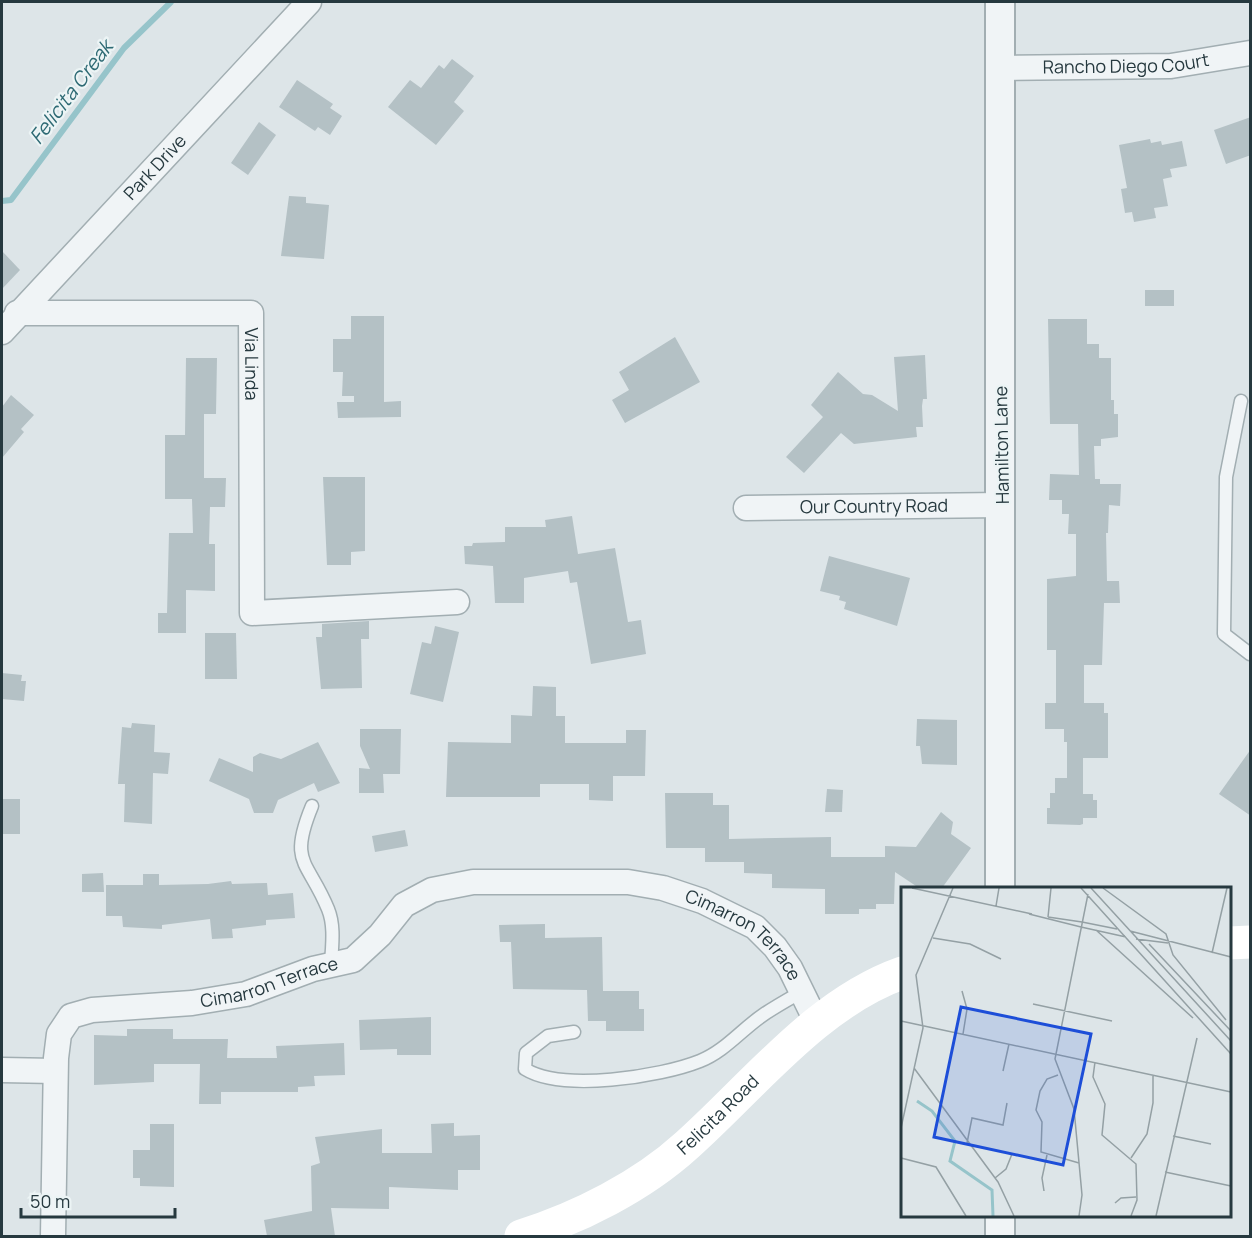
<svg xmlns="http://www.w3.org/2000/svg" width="1252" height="1238" font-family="Manrope,sans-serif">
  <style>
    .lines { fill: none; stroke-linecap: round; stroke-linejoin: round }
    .stream { stroke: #96c4ca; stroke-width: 6 }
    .building { fill: #b4c1c5 }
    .service-casing { stroke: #a2aeb2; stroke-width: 15 }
    .minor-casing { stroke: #a2aeb2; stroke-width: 27 }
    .tertiary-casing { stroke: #a2aeb2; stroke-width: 32 }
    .service { stroke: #f0f4f6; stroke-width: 12 }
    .minor { stroke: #f0f4f6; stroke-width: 24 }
    .tertiary { stroke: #f0f4f6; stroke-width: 28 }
    .secondary { stroke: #fff; stroke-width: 33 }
    .labels { text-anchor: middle; stroke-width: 4.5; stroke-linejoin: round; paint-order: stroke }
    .street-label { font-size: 18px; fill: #26393f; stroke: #ecf4f5 }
    .water-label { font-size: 20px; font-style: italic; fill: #2e6a74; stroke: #ecf4f5 }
    .inset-river { fill: none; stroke: #96c4ca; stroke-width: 3 }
    .inset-road { fill: none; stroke: #94a0a4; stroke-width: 1.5 }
    .view { fill: #1d4ed8; fill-opacity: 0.15; stroke: #1d4ed8; stroke-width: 3 }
    .inset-edge { fill: none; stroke: #26393f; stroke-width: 3 }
  </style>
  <rect width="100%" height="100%" fill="#dde5e8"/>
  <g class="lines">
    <!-- stream -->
    <polyline class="stream" points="2,201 11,200 124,48 171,2"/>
  </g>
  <!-- building -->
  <g class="building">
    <polygon points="452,59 474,76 454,102 464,111 436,145 388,107 410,80 421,88 439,65 444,69"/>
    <polygon points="297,80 333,104 330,108 342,116 330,135 318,127 315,131 279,107"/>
    <polygon points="1251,117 1251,155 1226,164 1214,130"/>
    <polygon points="259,122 276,135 248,175 231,163"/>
    <polygon points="1150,139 1151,143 1161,141 1162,145 1182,141 1187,166 1170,169 1172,177 1163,179 1168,206 1154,208 1156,218 1134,222 1132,212 1125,213 1121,189 1127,188 1119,145"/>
    <polygon points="289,196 306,197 306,203 329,205 324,259 281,256"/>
    <polygon points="2,251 20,270 2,289"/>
    <rect x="1145" y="290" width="29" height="16"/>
    <polygon points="351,316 384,316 384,402 401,401 401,417 338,418 337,402 354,402 354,396 342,396 343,372 333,372 333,339 351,339"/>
    <polygon points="1048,319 1087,319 1087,344 1099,344 1099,358 1111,358 1111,400 1114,400 1114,414 1118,414 1118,437 1101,439 1101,446 1094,446 1095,479 1100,479 1100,484 1121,484 1120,506 1109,505 1108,533 1106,533 1107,581 1119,581 1120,603 1104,603 1102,665 1084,665 1084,703 1104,703 1104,713 1108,713 1108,758 1083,758 1083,794 1093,794 1093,800 1097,800 1097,818 1083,818 1083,824 1080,825 1047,824 1047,808 1050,808 1050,793 1055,793 1055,778 1067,778 1067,742 1064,742 1064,729 1045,729 1045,703 1056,703 1056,650 1047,650 1047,579 1076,576 1076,534 1068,534 1069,514 1062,514 1062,500 1049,500 1050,474 1079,475 1078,424 1050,424"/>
    <polygon points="675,337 700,382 625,423 612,400 629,390 619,372"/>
    <polygon points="925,355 927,399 923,399 922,406 923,427 916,427 917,437 854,444 841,433 804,473 786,457 823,417 811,405 838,372 863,394 872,395 898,411 894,357"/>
    <polygon points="186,358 217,358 216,414 204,414 204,478 226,478 225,507 210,507 209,544 215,544 215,591 186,590 186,633 158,633 158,613 167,613 169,533 193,533 192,499 165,499 165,435 185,435"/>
    <polygon points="11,395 34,415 21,429 24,432 2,458 2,407"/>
    <polygon points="323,477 365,477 365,551 351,552 351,565 327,565"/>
    <polygon points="572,516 578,554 615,548 628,622 641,620 646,654 591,664 577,582 570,583 568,571 524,578 524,603 495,603 493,566 465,564 464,546 472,546 473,543 505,542 505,527 546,527 545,520"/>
    <polygon points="829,556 910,578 897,626 844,609 846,602 839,600 840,596 820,591"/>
    <polygon points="369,621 369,639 361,639 362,688 321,689 316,637 322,637 322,624"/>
    <polygon points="435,626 459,632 443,702 410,694 422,642 431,644"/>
    <polygon points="205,633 236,633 237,679 205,679"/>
    <polygon points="2,673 22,675 21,681 26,681 24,701 2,699"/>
    <polygon points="533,686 556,687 556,716 565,716 565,743 626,743 626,730 646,730 645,776 613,776 613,801 589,800 589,784 540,784 540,797 446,797 448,742 511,743 511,715 532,716"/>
    <polygon points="917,719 957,720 957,765 922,764 920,746 916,746"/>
    <polygon points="132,723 155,725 154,752 170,753 168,774 153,773 152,824 124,822 125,784 118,784 122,727 131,728"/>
    <polygon points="360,729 401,729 400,774 383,774 384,793 359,793 359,768 370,769 360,746"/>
    <polygon points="318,742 340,783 318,792 314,783 278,800 273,813 254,813 249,799 209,781 219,758 253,772 253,757 260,753 281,759"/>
    <polygon points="1251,749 1251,816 1219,794"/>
    <polygon points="827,789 843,790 842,812 825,812"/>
    <polygon points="665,793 713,793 713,805 729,805 729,839 831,837 831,857 885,857 885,846 916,847 941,812 953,822 951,834 971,848 942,888 919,888 895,872 894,904 876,904 876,909 859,909 859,914 825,914 825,889 772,888 772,874 744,873 744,862 705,862 705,848 666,848"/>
    <rect x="2" y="799" width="18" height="35"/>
    <polygon points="405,830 408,846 375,852 372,836"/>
    <polygon points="103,873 104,892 82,892 82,874"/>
    <polygon points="143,874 159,874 159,885 208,884 231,881 232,884 267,883 268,895 293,893 295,918 266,920 266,925 232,929 233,938 212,939 210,919 162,925 162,929 123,927 122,916 106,916 106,885 143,885"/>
    <polygon points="545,924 545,938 602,937 603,991 639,991 639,1009 644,1009 644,1031 606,1031 606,1021 588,1021 587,990 513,989 511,942 500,942 499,925"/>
    <polygon points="431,1017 431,1055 397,1055 397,1049 360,1050 359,1020"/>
    <polygon points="127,1029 173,1029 173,1039 228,1039 227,1058 277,1058 276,1046 344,1043 345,1075 314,1076 315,1086 298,1087 298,1092 221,1092 221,1104 199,1104 200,1064 154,1064 154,1082 94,1085 94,1035 127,1036"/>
    <polygon points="454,1123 454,1136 480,1135 480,1170 458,1170 458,1190 389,1187 389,1209 331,1208 335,1236 267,1236 264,1220 312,1211 311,1166 320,1163 315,1137 382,1129 382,1153 432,1153 431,1124"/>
    <polygon points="150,1124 174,1124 174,1187 140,1186 140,1178 133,1178 133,1150 150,1150"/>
  </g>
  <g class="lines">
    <!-- service casing -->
    <g class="service-casing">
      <g id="service">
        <polyline points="1241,401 1226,477 1224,634 1250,654"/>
        <path d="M312 806C288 864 308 860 328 909 335 926 332 946 331 964"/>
        <path d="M574 1032 548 1036 526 1053 525 1069C562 1092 660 1077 700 1061 725 1051 741 1030 763 1015 776 1006 789 999 803 991"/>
      </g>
    </g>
    <!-- minor casing -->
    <g class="minor-casing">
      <g id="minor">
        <path id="s1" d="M1000 68 1171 66 1250 53"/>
        <path id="s2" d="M17 313H251L252 613 457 602"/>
        <path id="s3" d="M2 332 309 2"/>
        <path id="s4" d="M746 508 1002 505"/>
        <polyline points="2,1070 55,1071"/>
        <path id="s5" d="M53 1236 56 1058 59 1034 71 1016 92 1010 192 1003 246 994 313 969 353 960 380 935 404 905 432 890 473 882H628L663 888 702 901 755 927 775 947 790 968 817 1023"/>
      </g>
    </g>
    <!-- tertiary casing -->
    <g class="tertiary-casing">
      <g id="tertiary">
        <polyline points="1000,888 1000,2"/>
        <polyline points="1000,1236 1000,1216"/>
      </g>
    </g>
    <!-- service -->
    <use href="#service" class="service"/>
    <!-- minor -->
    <use href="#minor" class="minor"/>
    <!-- tertiary -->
    <use href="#tertiary" class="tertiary"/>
    <!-- secondary -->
    <g class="secondary">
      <polyline points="1230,943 1250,942"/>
      <path id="s6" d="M521 1236C579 1218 642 1186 687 1145 754 1085 817 1003 902 973"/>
    </g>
  </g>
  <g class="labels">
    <!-- street labels -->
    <g class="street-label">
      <text dy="6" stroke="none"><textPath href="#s1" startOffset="126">Rancho Diego Court</textPath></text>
      <text dy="6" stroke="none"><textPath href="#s3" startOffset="225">Park Drive</textPath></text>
      <text dy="6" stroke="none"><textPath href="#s2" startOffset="285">Via Linda</textPath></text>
      <text transform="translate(1002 445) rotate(-91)" y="6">Hamilton Lane</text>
      <text dy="6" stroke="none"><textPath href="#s4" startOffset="128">Our Country Road</textPath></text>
      <text dy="6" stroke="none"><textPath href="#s5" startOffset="948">Cimarron Terrace</textPath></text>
      <text dy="6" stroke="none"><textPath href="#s5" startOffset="426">Cimarron Terrace</textPath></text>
      <text dy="6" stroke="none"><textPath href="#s6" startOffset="234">Felicita Road</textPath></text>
    </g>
    <!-- water labels -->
    <g class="water-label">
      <text transform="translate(71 92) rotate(-53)" y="7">Felicita Creak</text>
    </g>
  </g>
  <!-- overview -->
  <g transform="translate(901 887)">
    <rect width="330" height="330" fill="#dde5e8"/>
    <path class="inset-river" d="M16 214 31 224 54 254 49 274 91 303 92 329"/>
    <path class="inset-road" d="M11 1 131 27M180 1 330 167M190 1 330 154M202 1 265 47 272 68 325 133M95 19 98 1M128 27 180 40M147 30 181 35M147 30 150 1M181 35 216 42M180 40 225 50M195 43 292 131M229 44 330 70M32 51 69 57 100 72M235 52 267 56M248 57 330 144M311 66 326 1M61 104 66 122 62 147M132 117 211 134M0 134 330 205M194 175 192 190 204 217 201 248 235 277 236 313 230 329M13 181 97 295 113 329M102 184 108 157M157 188 146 192 139 204 135 223 141 235 140 265 178 276M0 241 22 141 15 88 52 1M272 249 310 257M66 256 71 231 102 238 106 216M0 271 35 280 65 329M230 271 246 247 252 216V188M264 285 330 299M94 291 105 282 111 267M143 304 141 291 146 268M214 316 220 311 235 310M178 329 181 308 173 222 154 172 187 7M255 329 296 151"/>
    <path class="view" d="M60 120 190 147 162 278 33 250Z"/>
    <rect width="330" height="330" class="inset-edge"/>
  </g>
  <!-- border -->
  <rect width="1252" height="1238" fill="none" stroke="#26393f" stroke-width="6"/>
  <!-- scale -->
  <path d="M21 1208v9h154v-9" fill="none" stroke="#26393f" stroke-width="3"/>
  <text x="30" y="1208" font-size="18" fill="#26393f" stroke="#ecf4f5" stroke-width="4.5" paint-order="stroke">50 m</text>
</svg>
